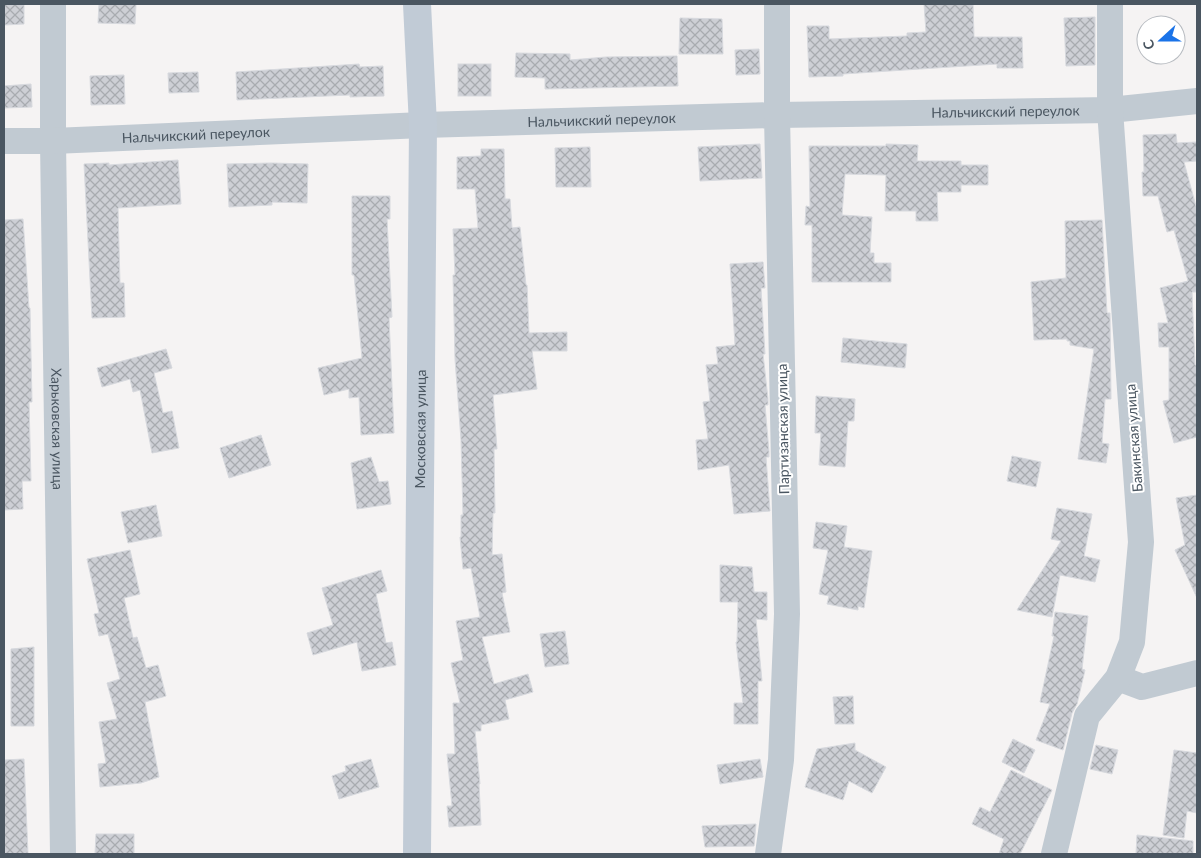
<svg xmlns="http://www.w3.org/2000/svg" width="1201" height="858" font-family="Lato,sans-serif">
  <style>
    .building { fill: url(#building-cross-hatch); stroke: #d7d9de }
    .lines { fill: none; stroke-linecap: round; stroke-linejoin: round }
    .street { stroke: #c1cad2; stroke-width: 26 }
    .secondary { stroke: #c1cbd6; stroke-width: 28 }
    .labels { text-anchor: middle; stroke-width: 4; stroke-linejoin: round; paint-order: stroke }
    .street-label { font-size: 14px; fill: #4a5661; stroke: #fff }
  </style>
  <defs>
    <pattern id="building-cross-hatch" width="8" height="8" patternUnits="userSpaceOnUse" patternTransform="scale(1.25)"><rect width="8" height="8" fill="#cdcfd5"/><path d="M0 0l8 8M0 8l8-8" fill="none" stroke="#a8abb0"/></pattern>
  </defs>
  <rect width="100%" height="100%" fill="#f5f3f3"/>
  <!-- building -->
  <g class="building">
    <polygon points="4,4 24,4 24,24 4,25"/>
    <polygon points="99,4 136,4 135,24 98,23"/>
    <polygon points="924,4 973,4 974,37 1022,37 1023,68 997,68 997,64 843,74 843,76 809,77 807,26 829,26 829,39 907,36 907,33 926,32"/>
    <polygon points="1095,17 1095,65 1066,66 1064,18"/>
    <polygon points="680,18 722,19 723,54 679,54"/>
    <polygon points="759,49 760,74 736,75 735,50"/>
    <polygon points="516,53 570,54 570,60 606,57 677,56 678,86 545,89 545,78 515,77"/>
    <polygon points="359,64 360,67 383,66 384,96 350,97 350,95 237,100 236,72"/>
    <rect x="458" y="64" width="33" height="32"/>
    <polygon points="198,72 199,92 169,93 168,73"/>
    <polygon points="124,75 125,104 91,105 90,76"/>
    <polygon points="31,84 32,107 4,108 4,86"/>
    <polygon points="1176,134 1177,143 1197,142 1197,161 1184,162 1197,210 1197,292 1192,292 1195,365 1197,365 1197,437 1174,443 1163,401 1169,400 1169,347 1159,347 1158,323 1168,323 1160,288 1188,281 1174,230 1167,232 1158,196 1143,196 1142,172 1144,172 1143,135"/>
    <polygon points="760,144 762,178 700,181 698,147"/>
    <polygon points="886,144 918,145 917,161 961,161 961,165 988,165 988,185 961,185 961,192 937,192 938,221 916,221 916,211 885,211 886,175 845,174 842,215 872,217 870,253 874,253 874,263 891,263 891,282 812,282 812,225 805,225 806,206 810,207 809,146 886,146"/>
    <polygon points="590,147 591,187 556,187 555,148"/>
    <polygon points="481,149 504,149 505,199 510,199 512,228 520,227 526,285 527,285 529,333 567,332 567,351 532,351 537,389 493,395 497,449 494,449 495,513 493,513 492,555 502,554 506,592 502,593 510,632 482,637 494,684 528,674 533,692 505,700 509,719 481,725 481,731 475,731 480,784 479,784 481,825 449,827 447,806 452,806 447,754 455,754 453,703 460,703 451,663 463,660 456,621 480,617 471,568 463,569 460,537 461,537 461,515 463,515 461,440 455,359 453,275 455,275 453,229 478,228 475,189 457,189 457,157 481,156"/>
    <polygon points="178,160 181,204 118,208 120,283 124,283 125,317 92,318 84,164 109,163 109,165"/>
    <polygon points="271,163 308,164 307,203 272,202 272,205 229,207 227,164"/>
    <polygon points="352,196 390,196 390,219 387,219 392,317 389,318 394,433 361,435 359,397 349,398 349,389 324,395 318,368 362,358 354,275 352,275"/>
    <polygon points="23,219 29,308 30,308 32,402 29,402 31,481 22,481 23,509 4,510 4,220"/>
    <polygon points="1102,220 1107,313 1110,313 1110,315 1111,399 1105,399 1102,443 1109,444 1106,463 1078,459 1094,349 1070,345 1070,341 1067,341 1067,339 1034,340 1031,282 1066,278 1065,221"/>
    <polygon points="763,262 765,288 761,288 765,354 763,354 768,399 768,405 765,405 769,452 769,457 766,457 770,511 734,514 729,465 698,470 696,440 708,439 703,402 710,401 706,365 718,364 716,347 735,345 730,264"/>
    <polygon points="843,338 907,344 905,368 841,362"/>
    <polygon points="166,349 172,368 154,373 163,413 172,411 179,448 152,453 140,390 133,392 130,379 102,387 97,368"/>
    <polygon points="816,396 855,399 854,421 848,421 845,467 819,465 821,433 815,433"/>
    <polygon points="261,435 271,465 229,478 220,448"/>
    <polygon points="1012,456 1041,462 1036,487 1007,481"/>
    <polygon points="371,457 379,482 388,481 391,504 357,509 351,463"/>
    <polygon points="1197,495 1197,598 1175,550 1185,545 1176,498"/>
    <polygon points="156,505 162,536 128,543 121,512"/>
    <polygon points="1057,508 1092,514 1084,556 1100,560 1095,582 1060,575 1052,617 1017,610 1061,541 1051,539"/>
    <polygon points="816,522 847,526 844,547 872,551 864,608 858,606 858,610 827,604 829,596 819,594 828,550 813,548"/>
    <polygon points="130,550 140,594 124,598 133,638 137,637 146,668 158,665 166,696 145,702 159,777 141,783 100,787 98,764 106,763 99,722 117,719 107,683 120,679 108,634 99,636 94,614 99,613 87,559"/>
    <polygon points="720,565 752,567 754,592 767,592 767,620 756,619 762,681 758,681 758,724 734,724 734,703 743,703 736,642 737,642 738,602 720,602"/>
    <polygon points="381,570 387,591 376,594 386,643 392,642 396,665 362,671 357,642 313,655 307,633 333,625 322,588"/>
    <polygon points="1055,612 1088,616 1082,669 1085,670 1077,704 1072,713 1063,750 1036,740 1050,704 1040,702 1054,636 1052,636"/>
    <polygon points="565,631 569,664 545,667 540,634"/>
    <polygon points="34,647 34,726 11,726 11,649"/>
    <polygon points="853,696 854,724 835,724 833,697"/>
    <polygon points="1013,739 1035,750 1024,773 1002,762"/>
    <polygon points="855,743 855,750 886,767 872,793 849,781 843,800 805,787 817,749"/>
    <polygon points="1096,745 1118,750 1112,774 1090,769"/>
    <polygon points="1174,750 1197,753 1197,813 1187,811 1184,838 1163,835"/>
    <polygon points="24,759 28,854 4,854 4,760"/>
    <polygon points="371,759 379,787 339,799 332,776 346,771 345,766"/>
    <polygon points="760,759 763,777 720,784 717,765"/>
    <polygon points="1011,770 1052,790 1020,854 999,854 1004,839 972,824 980,807 990,812"/>
    <polygon points="756,824 754,846 705,847 702,826"/>
    <polygon points="96,834 134,834 134,854 95,854"/>
    <polygon points="1137,835 1193,841 1193,854 1136,854"/>
  </g>
  <g class="lines">
    <!-- street -->
    <g class="street">
      <path id="s1" d="M53 4V141L63 854"/>
      <path id="s2" d="M4 141H53L423 125 777 115 1110 110 1197 101"/>
      <polyline points="1118,678 1142,687 1197,673"/>
      <polyline points="768,854 781,760 787,614 777,115 777,4"/>
      <polyline points="1054,854 1087,716 1118,678 1132,642 1141,542 1110,110 1110,4"/>
    </g>
    <!-- secondary -->
    <path class="secondary" id="s3" d="M417 854 423 125 417 4"/>
  </g>
  <g class="labels">
    <!-- street labels -->
    <g class="street-label">
      <text dy="5" stroke="none"><textPath href="#s2" startOffset="1002">Нальчикский переулок</textPath></text>
      <text dy="5" stroke="none"><textPath href="#s2" startOffset="598">Нальчикский переулок</textPath></text>
      <text dy="5" stroke="none"><textPath href="#s2" startOffset="192">Нальчикский переулок</textPath></text>
      <text dy="5" stroke="none"><textPath href="#s1" startOffset="425">Харьковская улица</textPath></text>
      <text dy="5" stroke="none"><textPath href="#s3" startOffset="425">Московская улица</textPath></text>
      <text transform="translate(783 429) rotate(-91)" y="5">Партизанская улица</text>
      <text transform="translate(1134 438) rotate(-94)" y="5">Бакинская улица</text>
    </g>
  </g>
  <!-- border -->
  <rect width="1201" height="858" fill="none" stroke="#4a5661" stroke-width="10"/>
  <!-- north arrow -->
  <g transform="translate(1161 40) rotate(249)"><circle r="24" fill="#ffffff" stroke="#b7bbc0"/>
  <path d="M0-4L9 19L0 12L-9 19Z" fill="#1a73e8"/>
  <text y="-8" font-size="14" font-weight="bold" text-anchor="middle" fill="#4a5661">С</text>
  </g>
</svg>
